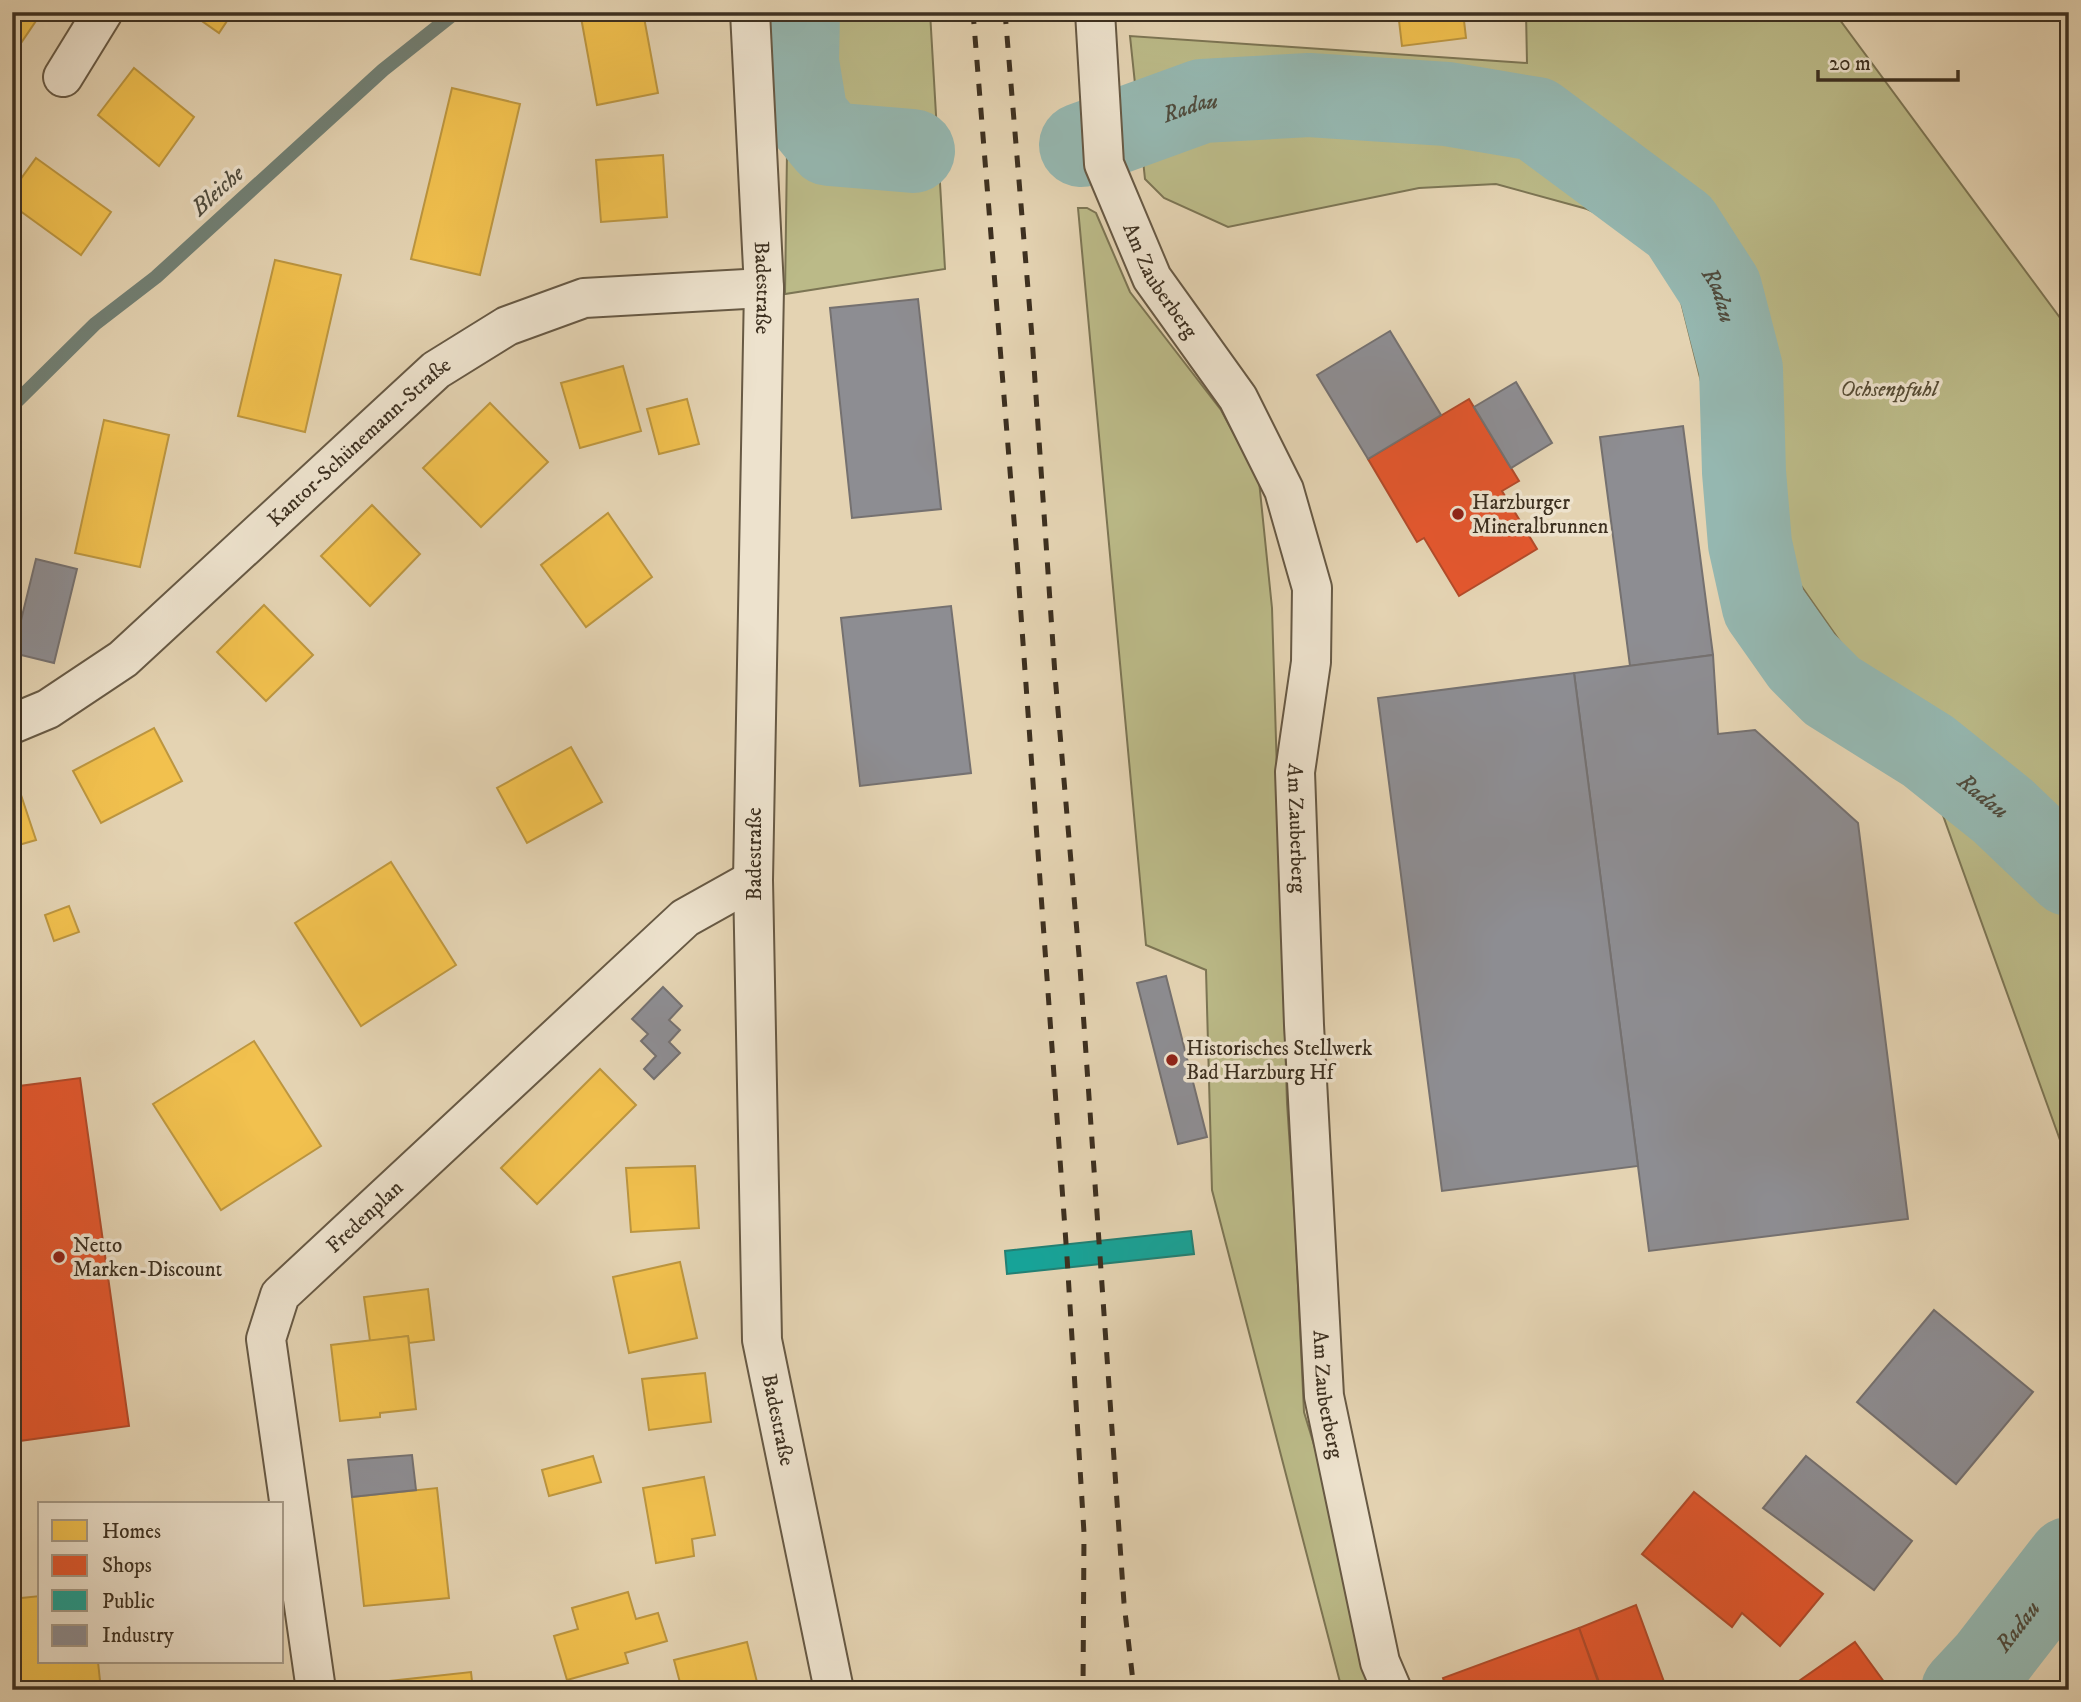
<svg xmlns="http://www.w3.org/2000/svg" width="2081" height="1702" font-family="'IM FELL DW Pica',serif">
  <style>
    .green { fill: #bbba88; stroke: #7c7554; stroke-width: 2 }
    .homes { fill: #f2c14e; stroke: #bc9640; stroke-width: 2 }
    .shops { fill: #e4572e; stroke: #b24b2a; stroke-width: 2 }
    .public { fill: #17a398; stroke: #228074; stroke-width: 2 }
    .industry { fill: #8d8d92; stroke: #757170; stroke-width: 2 }
    .lines { fill: none; stroke-linecap: round; stroke-linejoin: round }
    .stream { stroke: #728176; stroke-width: 14 }
    .river { stroke: #95b7b0; stroke-width: 84 }
    .street-casing { stroke: #675944; stroke-width: 42 }
    .street { stroke: #ede2cd; stroke-width: 38 }
    .rail { stroke: #3d3020; stroke-width: 5; stroke-dasharray: 12 12; stroke-linecap: butt }
    .poi-dot { fill: #8f2418; stroke: #ede2cd; stroke-width: 2.5 }
    .labels { text-anchor: middle; stroke-width: 7; stroke-linejoin: round; paint-order: stroke }
    .street-label { font-size: 21px; fill: #3d3020; stroke: #ede2cd }
    .park-label { font-size: 21px; font-style: italic; fill: #564c35; stroke: #ede2cd }
    .poi-label { font-size: 21px; fill: #3d3020; stroke: #ede2cd; text-anchor: start }
    .water-label { font-size: 23px; font-style: italic; fill: #4f4b3d; stroke: #ede2cd }
  </style>
  <rect width="100%" height="100%" fill="#e4d3b2"/>
  <filter id="stains"><feTurbulence type="fractalNoise" baseFrequency=".00286" numOctaves="4"/><feColorMatrix values="0 0 0 0 .2 0 0 0 0 .09 0 0 0 0 .02 0 0 0 .5 -.17"/></filter>
  <radialGradient id="worn" r=".72"><stop offset=".6" stop-color="#630" stop-opacity="0"/><stop offset="1" stop-color="#630" stop-opacity=".3"/></radialGradient>
  <!-- green -->
  <g class="green">
    <polygon points="789,12 930,12 945,269 785,294"/>
    <polygon points="1526,12 1834,12 2069,330 2069,1165 1923,760 1725,477 1674,274 1635,231 1587,209 1496,184 1419,188 1228,227 1164,198 1145,179 1130,36 1527,63"/>
    <polygon points="1078,208 1087,208 1096,213 1130,292 1221,410 1259,481 1272,608 1287,1103 1295,1222 1304,1412 1389,1690 1343,1690 1341,1686 1212,1190 1206,970 1146,945"/>
  </g>
  <!-- homes -->
  <g class="homes">
    <polygon points="12,12 42,12 21,43 12,37"/>
    <polygon points="189,12 233,12 219,33"/>
    <polygon points="580,12 643,12 658,93 597,105"/>
    <polygon points="1398,12 1463,12 1466,38 1402,46"/>
    <polygon points="134,68 194,117 159,166 98,115"/>
    <polygon points="452,88 520,104 480,275 411,259"/>
    <polygon points="663,155 667,217 601,222 596,160"/>
    <polygon points="36,158 111,212 81,255 12,205 12,191"/>
    <polygon points="275,260 341,275 305,432 238,416"/>
    <polygon points="623,366 641,431 580,448 561,383"/>
    <polygon points="687,399 699,444 659,454 647,409"/>
    <polygon points="490,403 548,462 481,527 423,468"/>
    <polygon points="104,420 169,435 140,567 75,553"/>
    <polygon points="372,505 420,554 370,606 321,556"/>
    <polygon points="608,513 652,577 586,627 541,565"/>
    <polygon points="264,605 313,655 266,701 217,652"/>
    <polygon points="154,728 182,781 101,823 73,771"/>
    <polygon points="571,747 602,802 527,843 497,788"/>
    <polygon points="16,780 36,840 12,847 12,781"/>
    <polygon points="391,862 456,965 361,1026 295,923"/>
    <polygon points="69,906 79,932 54,941 45,915"/>
    <polygon points="254,1041 321,1146 221,1210 153,1104"/>
    <polygon points="600,1069 636,1105 537,1204 501,1168"/>
    <polygon points="695,1166 699,1228 631,1232 626,1168"/>
    <polygon points="680,1262 697,1338 629,1353 613,1277"/>
    <polygon points="428,1289 434,1340 409,1343 408,1336 370,1341 364,1297"/>
    <polygon points="408,1336 416,1409 380,1413 380,1417 340,1421 331,1345"/>
    <polygon points="705,1373 711,1422 649,1430 642,1379"/>
    <polygon points="593,1456 601,1482 549,1496 542,1470"/>
    <polygon points="704,1477 715,1535 692,1539 694,1556 656,1563 643,1488"/>
    <polygon points="437,1488 449,1598 364,1606 352,1497"/>
    <polygon points="628,1592 636,1619 658,1613 667,1641 625,1653 628,1663 567,1680 554,1636 578,1629 572,1608"/>
    <polygon points="40,1596 40,1662 98,1662 101,1690 16,1690 12,1661 12,1599"/>
    <polygon points="747,1642 759,1690 682,1690 674,1660"/>
    <polygon points="471,1672 473,1690 391,1690 390,1681"/>
  </g>
  <!-- shops -->
  <g class="shops">
    <polygon points="1469,399 1519,481 1502,491 1537,549 1459,596 1424,538 1417,542 1368,459"/>
    <polygon points="80,1078 129,1426 12,1442 12,1087"/>
    <polygon points="1694,1492 1823,1594 1780,1646 1742,1613 1732,1627 1642,1554"/>
    <polygon points="1636,1605 1667,1690 1602,1690 1579,1628"/>
    <polygon points="1579,1628 1601,1690 1447,1690 1443,1678"/>
    <polygon points="1855,1642 1890,1690 1786,1690"/>
  </g>
  <!-- public -->
  <polygon class="public" points="1191,1231 1194,1254 1007,1274 1005,1251"/>
  <!-- industry -->
  <g class="industry">
    <polygon points="918,299 941,509 852,518 830,308"/>
    <polygon points="1390,331 1441,415 1368,459 1317,375"/>
    <polygon points="1516,382 1552,443 1511,468 1474,407"/>
    <polygon points="1683,426 1713,655 1630,666 1600,437"/>
    <polygon points="36,559 77,569 54,663 13,653"/>
    <polygon points="951,606 971,773 860,786 841,618"/>
    <polygon points="1713,655 1718,734 1755,730 1858,823 1908,1219 1649,1251 1574,673"/>
    <polygon points="1574,673 1638,1166 1442,1191 1378,698"/>
    <polygon points="1166,976 1207,1137 1178,1144 1137,983"/>
    <polygon points="663,987 682,1006 669,1020 680,1030 669,1042 680,1053 654,1079 644,1069 656,1056 641,1041 648,1034 632,1019"/>
    <polygon points="1934,1310 2033,1392 1956,1484 1857,1402"/>
    <polygon points="412,1455 416,1490 352,1497 348,1460"/>
    <polygon points="1806,1456 1912,1541 1874,1590 1763,1508"/>
  </g>
  <g class="lines">
    <!-- stream -->
    <polyline class="stream" points="12,406 95,324 156,277 383,70 456,12"/>
    <!-- river -->
    <g class="river">
      <polyline points="798,12 797,62 806,116 829,144 913,151"/>
      <path id="s1" d="M1081 145 1202 101 1309 95 1447 104 1536 119 1680 226 1720 288 1741 369 1744 472 1750 544 1764 607 1802 661 1832 691 1928 751 2003 811 2069 874"/>
      <path id="s2" d="M1963 1690 1990 1661 2069 1559"/>
    </g>
    <!-- street casing -->
    <g class="street-casing">
      <g id="street">
        <path id="s3" d="M750 12 764 288 753 880 762 1340 834 1690"/>
        <path id="s4" d="M1095 12 1104 164 1152 278 1238 398 1284 490 1312 588 1311 662 1295 772 1304 1025 1324 1396 1380 1662 1392 1690"/>
        <polyline points="63,77 103,12"/>
        <path id="s5" d="M12 724 48 709 123 659 436 370 507 326 584 298 764 288"/>
        <path id="s6" d="M316 1690 266 1339 280 1295 685 918 753 880"/>
      </g>
    </g>
    <!-- street -->
    <use href="#street" class="street"/>
    <!-- rail -->
    <g class="rail">
      <polyline points="973,12 1016,545 1067,1257 1084,1533 1083,1690"/>
      <polyline points="1005,12 1032,337 1055,675 1080,967 1124,1603 1134,1690"/>
    </g>
  </g>
  <!-- markers -->
  <g class="poi-dot">
    <circle cx="1458" cy="514" r="7"/>
    <circle cx="1172" cy="1060" r="7"/>
    <circle cx="59" cy="1257" r="7"/>
  </g>
  <g class="labels">
    <!-- street labels -->
    <g class="street-label">
      <text dy="7" stroke="none"><textPath href="#s4" startOffset="282">Am Zauberberg</textPath></text>
      <text dy="7" stroke="none"><textPath href="#s3" startOffset="276">Badestraße</textPath></text>
      <text dy="7" stroke="none"><textPath href="#s5" startOffset="450">Kantor-Schünemann-Straße</textPath></text>
      <text dy="7" stroke="none"><textPath href="#s4" startOffset="870">Am Zauberberg</textPath></text>
      <text transform="translate(754 854) rotate(-90)" y="7">Badestraße</text>
      <text dy="7" stroke="none"><textPath href="#s6" startOffset="516">Fredenplan</textPath></text>
      <text dy="7" stroke="none"><textPath href="#s4" startOffset="1437">Am Zauberberg</textPath></text>
      <text dy="7" stroke="none"><textPath href="#s3" startOffset="1410">Badestraße</textPath></text>
    </g>
    <!-- park labels -->
    <g class="park-label">
      <text x="1889" y="396">Ochsenpfuhl</text>
    </g>
    <!-- poi labels -->
    <g class="poi-label">
      <text x="1472" y="509">Harzburger<tspan x="1472" dy="24">Mineralbrunnen</tspan></text>
      <text x="1186" y="1055">Historisches Stellwerk<tspan x="1186" dy="24">Bad Harzburg Hf</tspan></text>
      <text x="73" y="1252">Netto<tspan x="73" dy="24">Marken-Discount</tspan></text>
    </g>
    <!-- water labels -->
    <g class="water-label">
      <text dy="8" stroke="none"><textPath href="#s1" startOffset="116">Radau</textPath></text>
      <text transform="translate(217 190) rotate(-42)" y="8">Bleiche</text>
      <text dy="8" stroke="none"><textPath href="#s1" startOffset="724">Radau</textPath></text>
      <text dy="8" stroke="none"><textPath href="#s1" startOffset="1334">Radau</textPath></text>
      <text dy="8" stroke="none"><textPath href="#s2" startOffset="84">Radau</textPath></text>
    </g>
  </g>
  <!-- margin -->
  <rect width="2081" height="1702" fill="none" stroke="#e4d3b2" stroke-width="42"/>
  <rect x="14" y="14" width="2053" height="1674" fill="none" stroke="#3d3020" stroke-width="3.5"/>
  <rect x="21" y="21" width="2039" height="1660" fill="none" stroke="#3d3020" stroke-width="2"/>
  <!-- legend -->
  <rect x="38" y="1502" width="245" height="161" fill="#ede2cd" stroke="#a79b88" stroke-width="2"/>
  <rect x="52" y="1520" width="35" height="21" fill="#f2c14e" stroke="#a79b88" stroke-width="2"/>
  <text x="102" y="1538" font-size="21" fill="#3d3020">Homes</text>
  <rect x="52" y="1555" width="35" height="21" fill="#e4572e" stroke="#a79b88" stroke-width="2"/>
  <text x="102" y="1572" font-size="21" fill="#3d3020">Shops</text>
  <rect x="52" y="1590" width="35" height="21" fill="#17a398" stroke="#a79b88" stroke-width="2"/>
  <text x="102" y="1608" font-size="21" fill="#3d3020">Public</text>
  <rect x="52" y="1625" width="35" height="21" fill="#8d8d92" stroke="#a79b88" stroke-width="2"/>
  <text x="102" y="1642" font-size="21" fill="#3d3020">Industry</text>
  <!-- scale -->
  <path d="M1818 70v10h140v-10" fill="none" stroke="#3d3020" stroke-width="3.5"/>
  <text x="1829" y="70" font-size="21" fill="#3d3020" stroke="#ede2cd" stroke-width="5" paint-order="stroke">20 m</text>
  <rect width="100%" height="100%" filter="url(#stains)"/>
  <rect width="100%" height="100%" fill="url(#worn)"/>
</svg>
